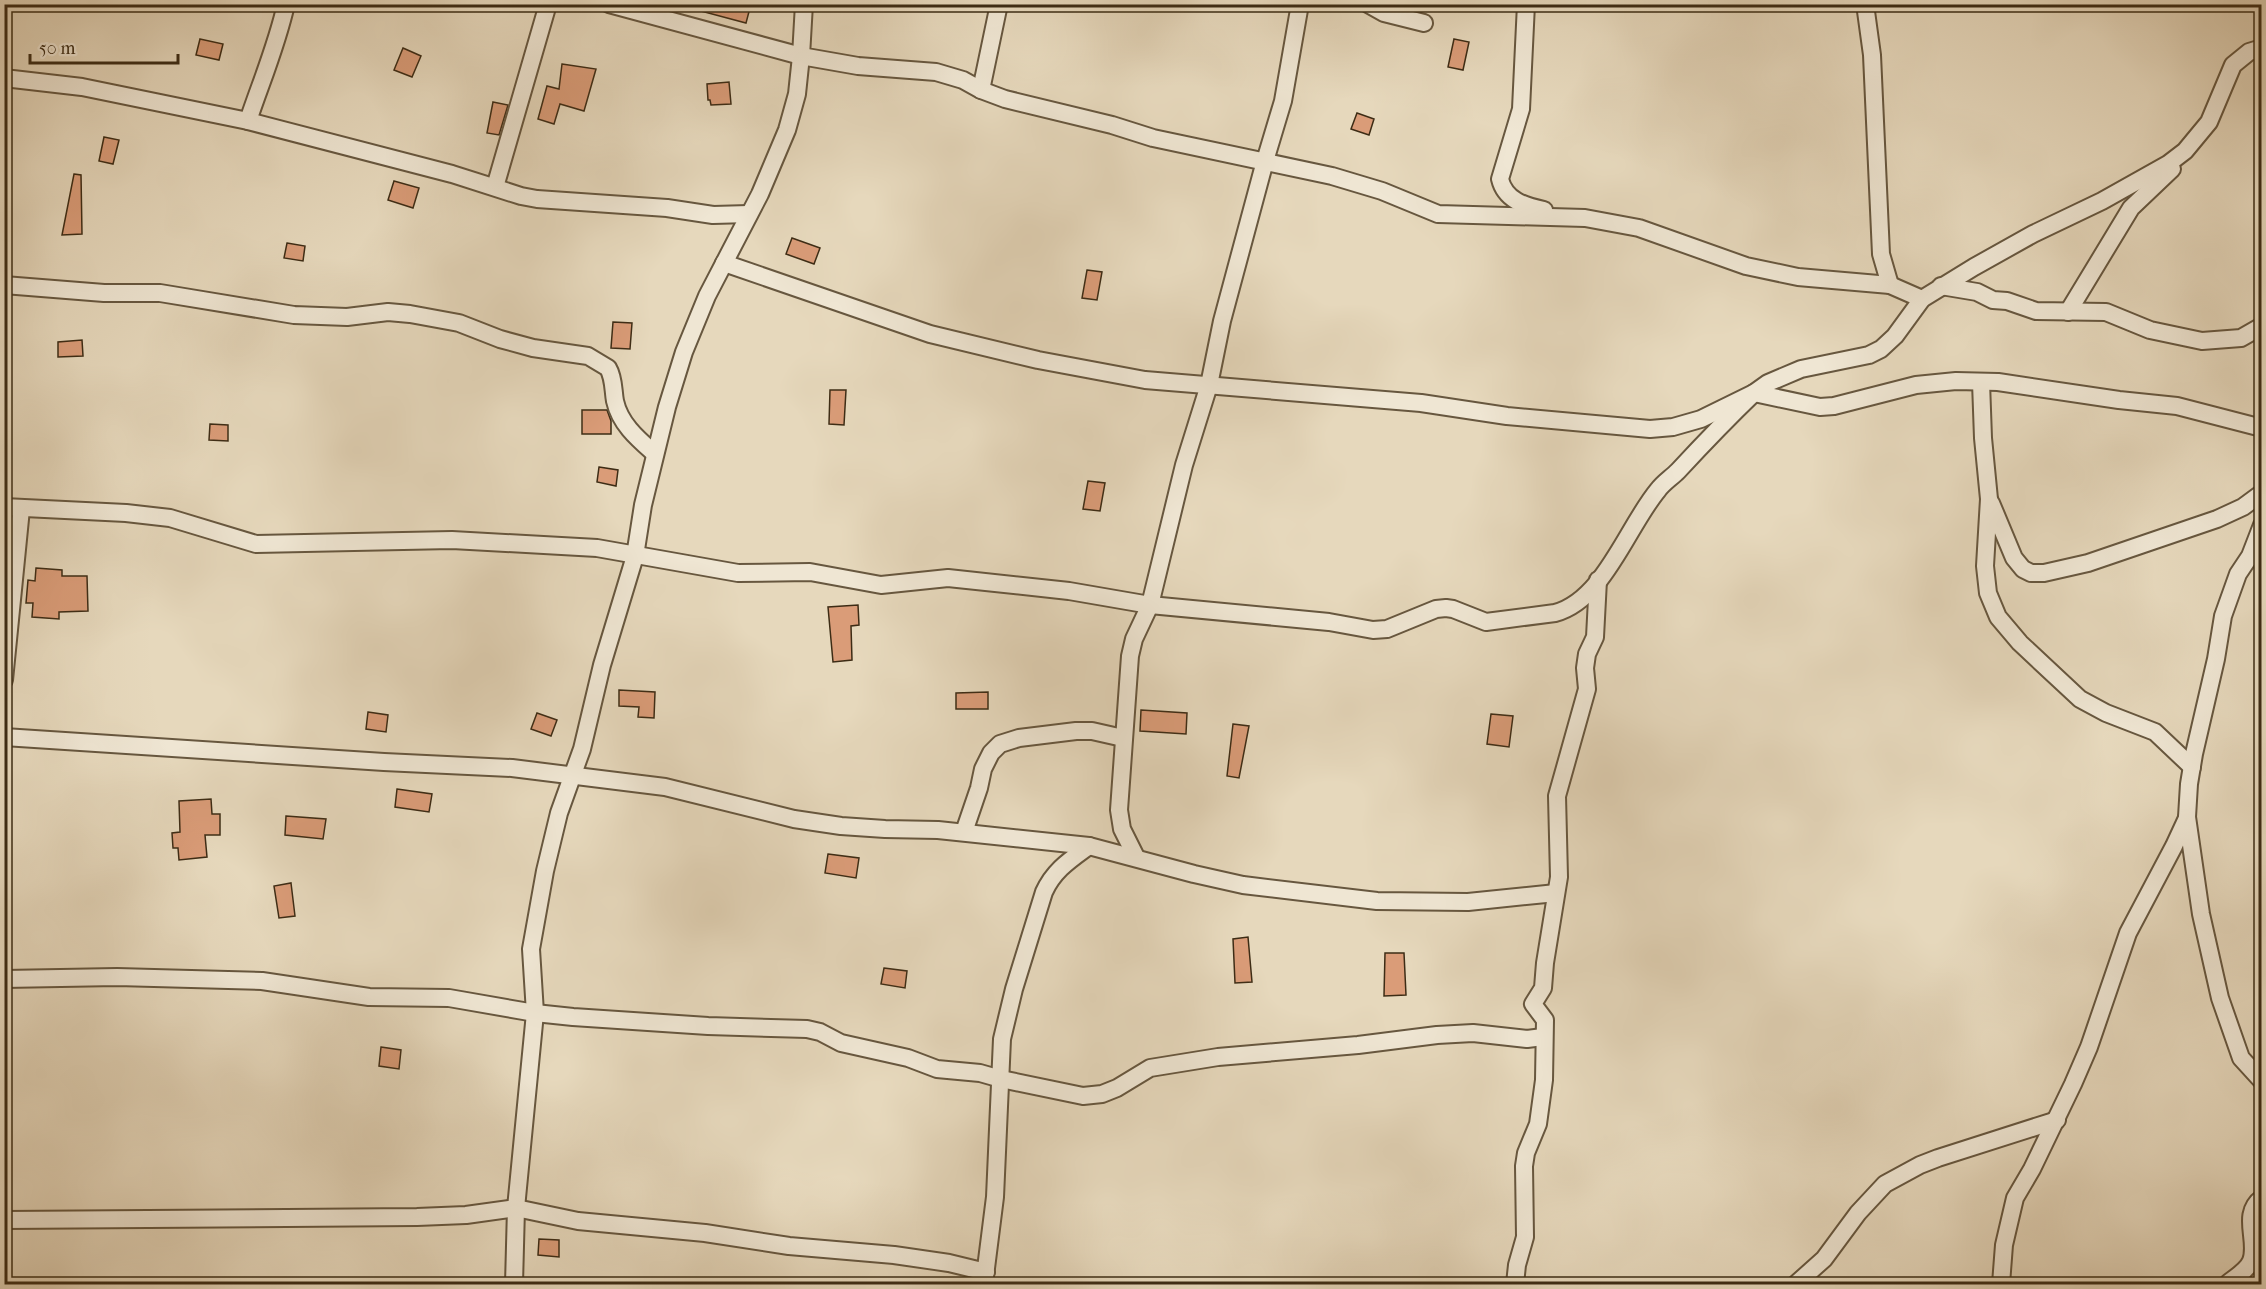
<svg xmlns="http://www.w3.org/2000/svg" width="2266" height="1289" font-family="'IM FELL French Canon',serif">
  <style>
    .building { fill: #da9c78; stroke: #3d2c15; stroke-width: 1.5 }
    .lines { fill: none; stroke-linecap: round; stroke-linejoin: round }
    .minor-casing { stroke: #67573f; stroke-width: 20 }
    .minor { stroke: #efe6d3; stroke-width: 16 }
  </style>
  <rect width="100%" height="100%" fill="#e6d8bc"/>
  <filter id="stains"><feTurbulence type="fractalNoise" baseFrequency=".00333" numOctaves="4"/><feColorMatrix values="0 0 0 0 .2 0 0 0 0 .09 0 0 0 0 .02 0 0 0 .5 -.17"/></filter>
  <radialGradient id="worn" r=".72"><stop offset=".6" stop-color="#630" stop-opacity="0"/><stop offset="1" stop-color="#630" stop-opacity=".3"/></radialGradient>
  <!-- building -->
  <g class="building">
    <polygon points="698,4 751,4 746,23 697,10"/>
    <polygon points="200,39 223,44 219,60 196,55"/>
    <polygon points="1454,39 1469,42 1463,70 1448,67"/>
    <polygon points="403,48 421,56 412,77 394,70"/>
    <polygon points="562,64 596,69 584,111 560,104 554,124 538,119 547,86 559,89"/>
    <polygon points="729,82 731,104 711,105 710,100 708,100 707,84"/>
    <polygon points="493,102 508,105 499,135 487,133"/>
    <polygon points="1357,113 1374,119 1369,135 1351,129"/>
    <polygon points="104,137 119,140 113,164 99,161"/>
    <polygon points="74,174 81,175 82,234 62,235"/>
    <polygon points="394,181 419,188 413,208 388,200"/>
    <polygon points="792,238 820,248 814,264 786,254"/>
    <polygon points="287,243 305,246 303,261 284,258"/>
    <polygon points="1087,270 1102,272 1097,300 1082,298"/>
    <polygon points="613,322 632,323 630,349 611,348"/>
    <polygon points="82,340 83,356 58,357 58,342"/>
    <polygon points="830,390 846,390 844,425 829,424"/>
    <polygon points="582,410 607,410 611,421 611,434 582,434"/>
    <polygon points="210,424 228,425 228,441 209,440"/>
    <polygon points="599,467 618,470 616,486 597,482"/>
    <polygon points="1088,481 1105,483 1100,511 1083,509"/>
    <polygon points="36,568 62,570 62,576 87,576 88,611 59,612 59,619 32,617 33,603 26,603 28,580 35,581"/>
    <polygon points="858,605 859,625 851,626 852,660 833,662 828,607"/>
    <polygon points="619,690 655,692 654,718 638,717 639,707 619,706"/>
    <polygon points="988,692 988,709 956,709 956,693"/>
    <polygon points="1141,710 1187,713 1186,734 1140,731"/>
    <polygon points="368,712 388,715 386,732 366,729"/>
    <polygon points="537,713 557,720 551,736 531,729"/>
    <polygon points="1491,714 1513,716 1509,747 1487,744"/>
    <polygon points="1233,724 1249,726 1239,778 1227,776"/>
    <polygon points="397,789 432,794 429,812 395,807"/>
    <polygon points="211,799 212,814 220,814 220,835 205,835 207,857 179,860 178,848 173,848 172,833 180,832 179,801"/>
    <polygon points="286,816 326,819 323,839 285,835"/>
    <polygon points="828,854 859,858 856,878 825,873"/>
    <polygon points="291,883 295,916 279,918 274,886"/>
    <polygon points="1248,937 1252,982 1235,983 1233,939"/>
    <polygon points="1385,953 1404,953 1406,995 1384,996"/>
    <polygon points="884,968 907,971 905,988 881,984"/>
    <polygon points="381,1047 401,1050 399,1069 379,1066"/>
    <polygon points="539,1239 559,1240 559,1257 538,1255"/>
  </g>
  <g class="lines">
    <!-- minor casing -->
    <g class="minor-casing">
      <g id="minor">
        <polyline points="804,4 801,56 858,66 936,72 963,80 981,90 1005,99 1112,125 1153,138 1332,176 1382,191 1438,214 1585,218 1639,228 1746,266 1798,277 1890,285 1922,299"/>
        <polyline points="1368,4 1384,13 1424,23"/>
        <path d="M1526 4 1521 109 1500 179C1505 200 1524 206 1544 210"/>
        <polyline points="1865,4 1872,55 1881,254 1890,285"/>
        <polyline points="4,78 82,87 248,121 452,174 521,196 537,199 667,208 713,215 749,214"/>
        <polyline points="981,90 999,4"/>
        <path d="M248 121C261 82 277 45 286 4"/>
        <polyline points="495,187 548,4"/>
        <polyline points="724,263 930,334 1038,360 1145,380 1421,403 1507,416 1650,429 1673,427 1701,419 1754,393 1820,407 1834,406 1916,385 1956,381 1998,382 2119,400 2177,406 2262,428"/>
        <path d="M4 285 104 293H160L294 315 347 317 388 312 410 314 459 323 500 339 533 348 588 356 608 368C614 378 613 390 615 401 620 424 638 439 655 454"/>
        <polyline points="1941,286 1977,292 1993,300 2007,301 2036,311 2106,312 2150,330 2202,341 2241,338 2262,326"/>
        <polyline points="2068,312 2131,208 2172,169"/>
        <polyline points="1981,382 1983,438 1989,499 1985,566 1988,593 1998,617 2020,643 2080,699 2106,713 2155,732 2192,767"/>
        <polyline points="1991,503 2014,558 2023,569 2031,573 2044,573 2088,563 2217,519 2243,507 2262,493"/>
        <path d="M4 507 126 513 170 518 256 544 452 540 597 548 738 573 810 572 881 585 948 578 1069 591 1150 605 1329 622 1373 630 1387 629 1436 609 1446 608 1453 609 1486 622 1555 613C1604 600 1627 527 1658 490 1663 483 1671 478 1678 471 1703 444 1728 418 1754 393L1768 383 1801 369 1869 355 1881 349 1895 336 1922 299 1974 267 2033 234 2102 201 2168 164 2185 151 2209 122 2233 65 2249 52 2262 48"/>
        <polyline points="2262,525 2250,556 2238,574 2223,616 2216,659 2194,754 2189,784 2187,817 2201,914 2220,998 2241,1058 2262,1081"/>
        <polyline points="4,680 21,509"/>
        <polyline points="4,737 384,762 512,768 665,787 794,819 841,826 885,829 938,830 1089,846 1194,874 1243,885 1377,901 1468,902 1556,893"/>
        <polyline points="964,832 979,788 983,769 991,753 1000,744 1019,738 1076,731 1092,731 1123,738"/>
        <polyline points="1136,857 1122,829 1119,810 1130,656 1134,639 1150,605 1184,465 1209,385 1222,321 1265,161 1283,101 1300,4"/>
        <polyline points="4,979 117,977 262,981 369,997 449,998 535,1013 573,1017 708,1026 807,1029 820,1032 841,1043 908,1058 937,1069 980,1073 1001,1079 1083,1096 1102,1094 1117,1088 1150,1068 1218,1057 1358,1045 1437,1035 1473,1033 1527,1039 1543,1037"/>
        <polyline points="4,1220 417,1217 466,1215 516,1208 578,1221 705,1233 789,1246 894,1255 949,1263 986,1272"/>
        <polyline points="514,1284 516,1208 535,1013 531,949 545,871 559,813 582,749 602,665 635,556 643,505 667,407 684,352 707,296 760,194 787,130 797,94 801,56 609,4"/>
        <path d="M984 1284 995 1197 1002 1039 1014 989 1044 892C1054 870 1070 860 1089 846"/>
        <polyline points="1515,1284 1517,1265 1525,1237 1524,1166 1526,1153 1538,1124 1544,1080 1545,1020 1533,1004 1543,988 1545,963 1559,877 1557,796 1587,689 1585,668 1587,654 1595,637 1598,580"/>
        <polyline points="1796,1284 1824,1259 1858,1213 1885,1184 1920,1165 1938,1158 2057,1120"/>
        <polyline points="2001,1284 2004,1245 2015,1198 2032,1169 2073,1084 2089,1047 2128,933 2174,846 2187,818"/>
        <path d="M2227 1284C2234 1278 2247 1271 2251 1261 2259 1241 2240 1214 2262 1198"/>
      </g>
    </g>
    <!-- minor -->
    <use href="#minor" class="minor"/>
  </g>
  <!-- margin -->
  <rect width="2266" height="1289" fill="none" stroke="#e6d8bc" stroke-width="24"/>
  <rect x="6" y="6" width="2254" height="1277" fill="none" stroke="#3d2c15" stroke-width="3"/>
  <rect x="12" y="12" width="2242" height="1265" fill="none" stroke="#3d2c15" stroke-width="1.5"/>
  <!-- scale -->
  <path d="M30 54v9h148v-9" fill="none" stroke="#3d2c15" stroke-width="3"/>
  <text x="39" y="54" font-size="18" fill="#3d2c15" stroke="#efe6d3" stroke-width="4.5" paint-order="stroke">50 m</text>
  <rect width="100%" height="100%" filter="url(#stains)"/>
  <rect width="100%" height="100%" fill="url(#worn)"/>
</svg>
